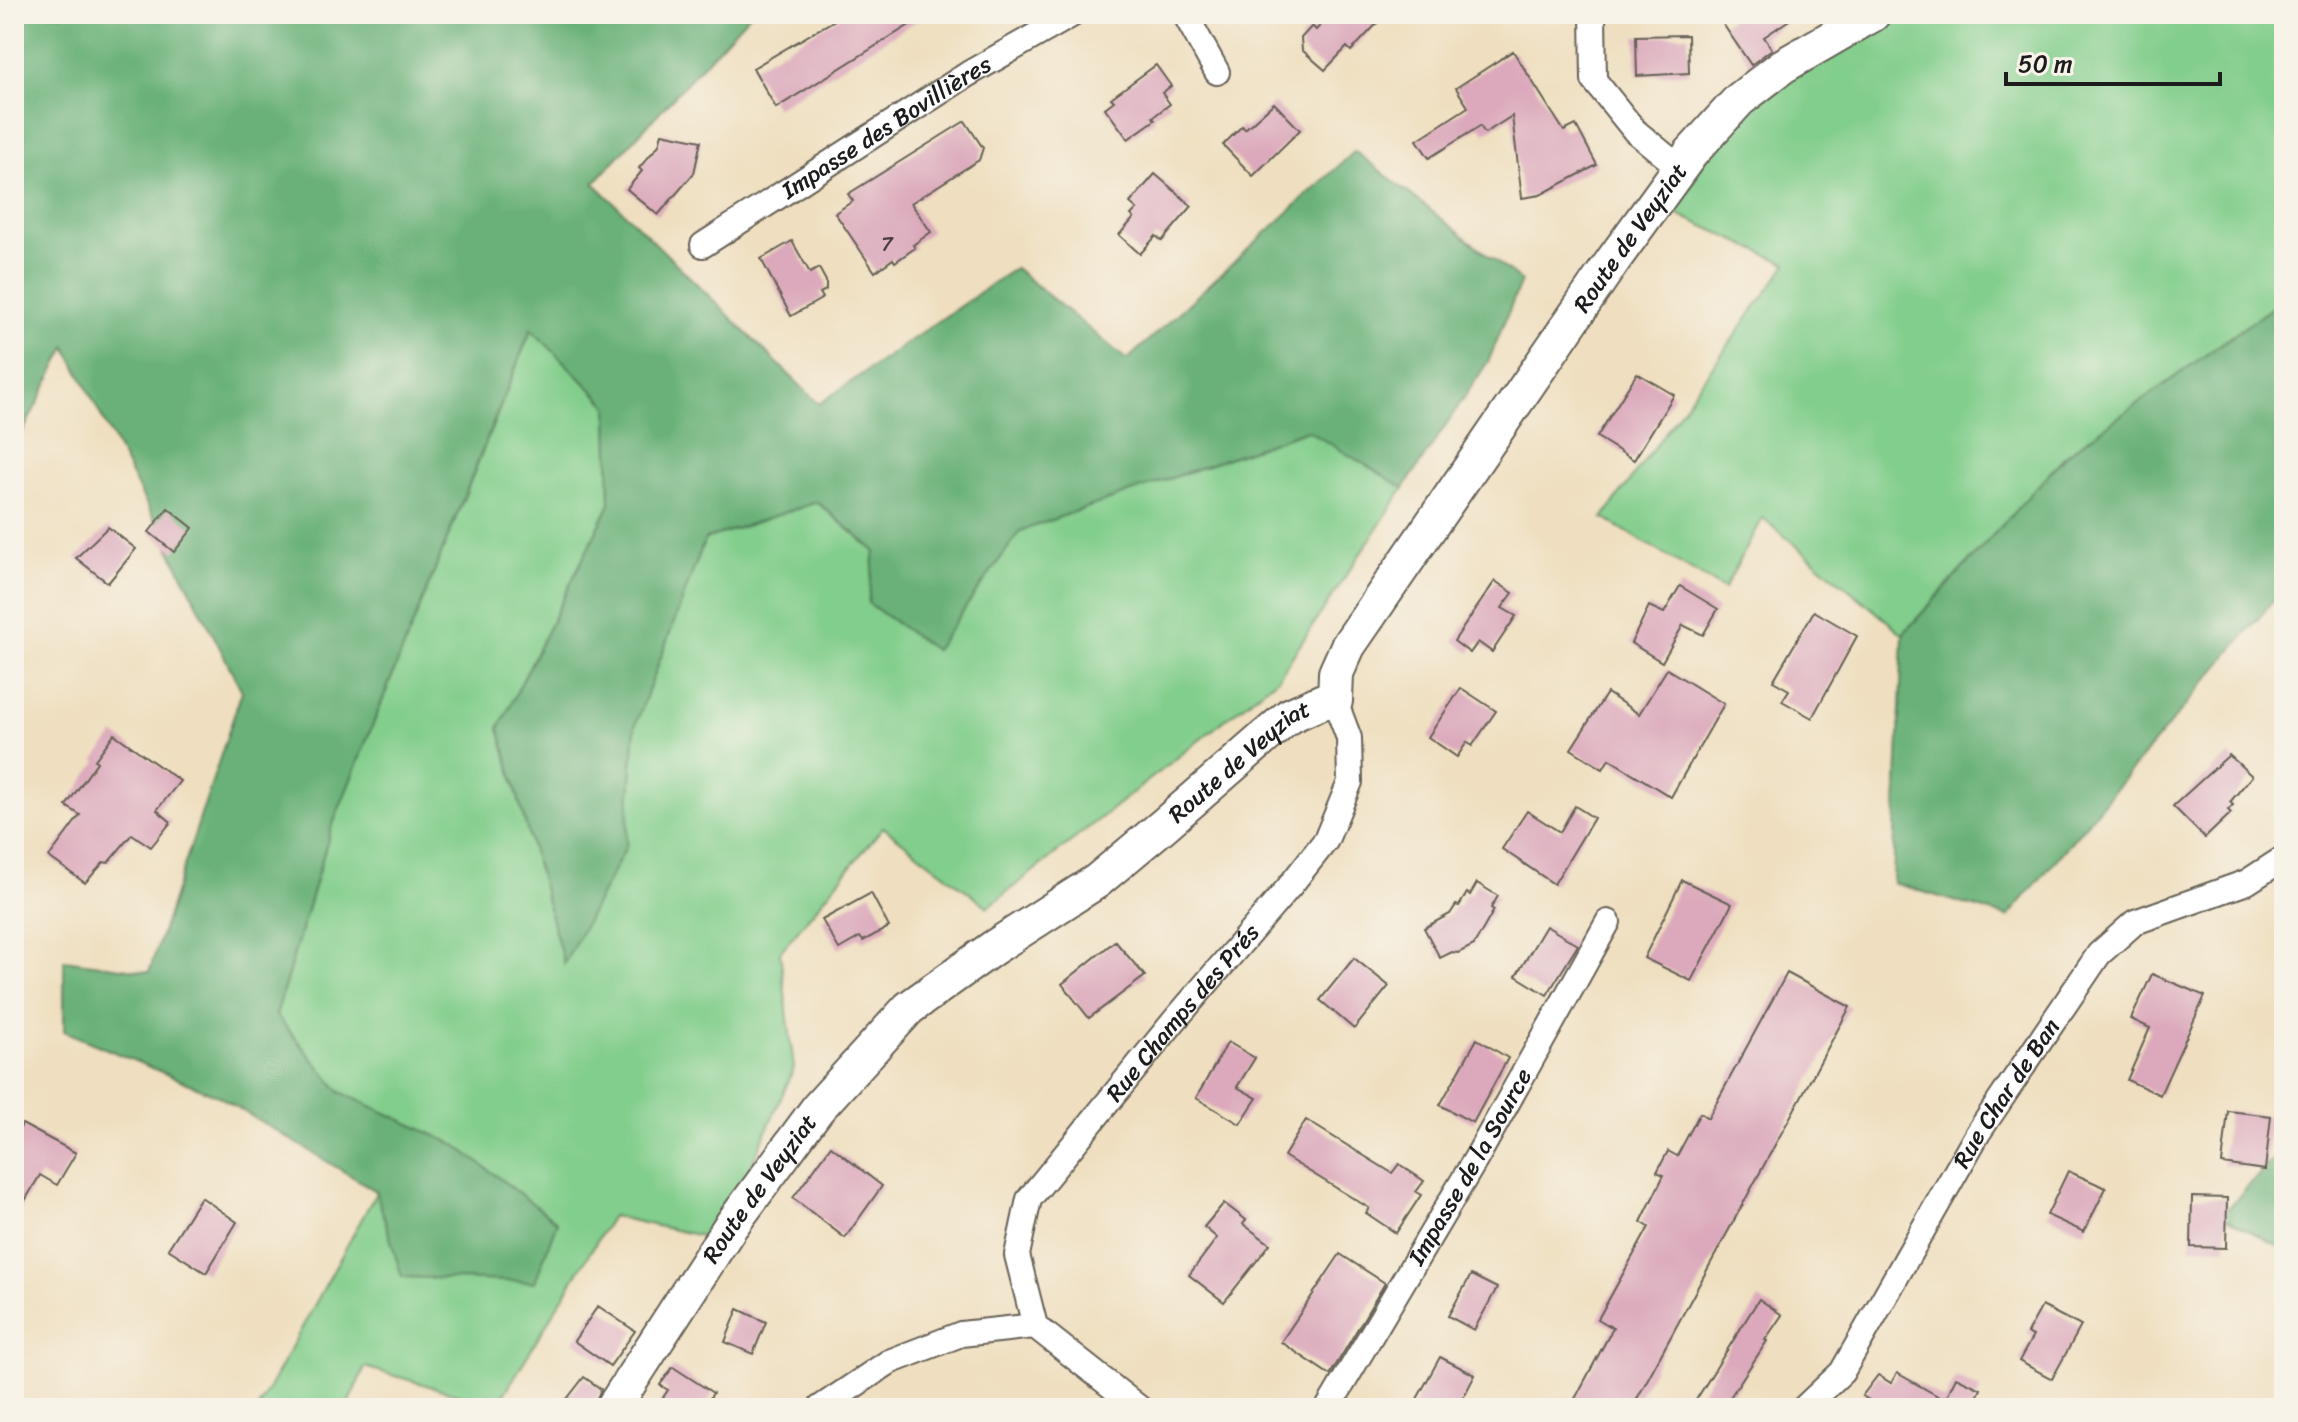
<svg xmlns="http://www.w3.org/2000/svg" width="2298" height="1422" font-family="Sriracha,sans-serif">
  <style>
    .green { fill: #82ce8c; stroke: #4f7554; stroke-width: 2 }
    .forest { fill: #69b178; stroke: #42664a; stroke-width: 2 }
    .building { fill: #dba9bb }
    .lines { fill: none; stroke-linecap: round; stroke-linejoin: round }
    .street-casing { stroke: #666055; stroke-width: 28 }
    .secondary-casing { stroke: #666055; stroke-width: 38 }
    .street { stroke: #fff; stroke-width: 24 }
    .secondary { stroke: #fff; stroke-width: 34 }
    .labels { text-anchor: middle; stroke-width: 6; stroke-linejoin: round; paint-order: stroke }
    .number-label { font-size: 20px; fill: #4c3f44 }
    .street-label { font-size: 24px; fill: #1c1c1c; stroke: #f7f3e8 }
  </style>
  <rect width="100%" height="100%" fill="#f7f3e8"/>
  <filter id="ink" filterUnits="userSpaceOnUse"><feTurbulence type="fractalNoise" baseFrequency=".0125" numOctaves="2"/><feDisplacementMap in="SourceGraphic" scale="16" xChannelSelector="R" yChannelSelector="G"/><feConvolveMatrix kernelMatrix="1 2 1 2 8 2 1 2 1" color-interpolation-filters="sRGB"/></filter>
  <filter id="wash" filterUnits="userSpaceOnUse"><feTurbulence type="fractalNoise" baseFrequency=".006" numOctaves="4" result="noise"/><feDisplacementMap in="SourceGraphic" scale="32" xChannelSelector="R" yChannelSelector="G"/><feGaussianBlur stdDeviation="1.8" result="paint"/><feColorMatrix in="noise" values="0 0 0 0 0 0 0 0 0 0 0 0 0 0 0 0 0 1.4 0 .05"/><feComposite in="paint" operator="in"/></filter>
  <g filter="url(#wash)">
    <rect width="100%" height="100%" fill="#efdfc0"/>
    <!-- green -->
    <g class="green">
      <polygon points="1850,14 2284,14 2284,299 2067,454 1903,634 1763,518 1724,589 1603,518 1787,264 1677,214 1744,79"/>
      <polygon points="532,328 608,406 610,504 499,728 564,963 626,847 635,726 705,539 817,502 875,552 935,650 1020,531 1308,430 1404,488 1278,678 988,907 883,827 780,952 794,1068 719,1240 612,1216 497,1406 365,1367 346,1408 258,1408 377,1191 456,1145 340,1092 276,1015 331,829"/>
    </g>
    <!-- forest -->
    <g class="forest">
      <polygon points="14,14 750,14 594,183 819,404 1015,268 1127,360 1355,151 1521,281 1489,360 1404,488 1307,430 1020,531 935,650 868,603 875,551 817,502 705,539 635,726 626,847 564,964 499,728 610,504 608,406 531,329 331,829 276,1015 340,1092 456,1145 557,1222 535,1282 402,1277 376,1191 218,1096 64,1031 64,960 149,972 242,691 66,347 14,449"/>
      <polygon points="2284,299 2284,588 2008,917 1893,883 1903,634 2067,454"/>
      <polygon points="2284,1147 2284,1249 2221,1216"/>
    </g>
    <g id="blocks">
      <!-- building -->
      <g class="building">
        <polygon points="845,14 927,14 776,108 753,68"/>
        <polygon points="1331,14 1386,14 1351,51 1347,47 1325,70 1302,50 1301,38 1312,26 1316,30"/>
        <polygon points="1739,14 1798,14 1764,37 1772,49 1751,65 1723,24"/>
        <polygon points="1688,35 1689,73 1637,76 1636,36"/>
        <polygon points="1513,51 1564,131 1576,125 1597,165 1540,195 1522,198 1512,116 1485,133 1480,126 1429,158 1417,140 1468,107 1456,88"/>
        <polygon points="1156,65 1171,86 1162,93 1170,104 1153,117 1155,120 1128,139 1105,108 1114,101 1111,98"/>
        <polygon points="1274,103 1300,130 1253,176 1223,145 1242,126 1245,129"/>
        <polygon points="965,121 983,148 979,160 911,203 931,232 913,245 915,248 895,262 893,259 875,272 835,213 853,201 848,194"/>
        <polygon points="662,133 701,141 694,173 658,215 627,189 642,171 639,168 659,145"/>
        <polygon points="1155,174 1192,206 1162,241 1156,236 1140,254 1119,235 1134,218 1131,215 1137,209 1130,203"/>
        <polygon points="792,241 810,273 819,268 826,281 826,290 820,293 823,298 791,316 761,259"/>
        <polygon points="1637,373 1674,395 1634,460 1597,437"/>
        <polygon points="168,508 193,528 174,552 149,532"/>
        <polygon points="108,527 136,549 108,583 76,558"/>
        <polygon points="1495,581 1513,593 1502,608 1516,616 1492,652 1478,642 1470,653 1454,641"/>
        <polygon points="1680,586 1718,609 1703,635 1683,625 1662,662 1631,643 1649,606 1664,613"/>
        <polygon points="1814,611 1857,636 1812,718 1782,701 1789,690 1773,681"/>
        <polygon points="1667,669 1724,704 1671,797 1609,759 1603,769 1571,749 1607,693 1639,714"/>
        <polygon points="1461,688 1496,711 1472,746 1467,742 1457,757 1428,737"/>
        <polygon points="114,734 180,781 157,810 171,822 151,847 132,834 108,863 104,862 85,883 49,857 80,815 66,806 97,762 95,760"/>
        <polygon points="2229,755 2252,776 2230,802 2233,805 2228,810 2231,813 2205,838 2173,806"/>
        <polygon points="1575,806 1594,818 1554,884 1502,849 1527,811 1560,832"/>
        <polygon points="1682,880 1732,904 1691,981 1644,958"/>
        <polygon points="1477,883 1498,896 1491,908 1494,910 1474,945 1458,953 1452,952 1440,958 1424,928 1450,914 1456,905 1459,906 1467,893 1470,895"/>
        <polygon points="871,893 889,927 863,941 860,937 839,949 822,920"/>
        <polygon points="1546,926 1578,945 1547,995 1516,976"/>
        <polygon points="1115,941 1145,976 1089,1018 1062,984"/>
        <polygon points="1354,958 1389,986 1354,1029 1320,1000"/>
        <polygon points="1787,973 1850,1007 1632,1408 1570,1408 1613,1328 1598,1319 1649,1227 1641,1222 1664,1175 1657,1172 1668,1151 1677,1156 1700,1113 1708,1118"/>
        <polygon points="2152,974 2205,996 2160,1095 2127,1080 2150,1028 2131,1019"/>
        <polygon points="1477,1039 1508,1058 1473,1123 1440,1105"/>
        <polygon points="1228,1042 1255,1058 1237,1087 1257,1098 1240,1124 1196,1098"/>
        <polygon points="2228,1111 2271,1116 2265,1170 2222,1164"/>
        <polygon points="1306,1120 1392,1173 1399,1164 1424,1181 1416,1192 1421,1195 1396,1233 1366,1213 1369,1208 1284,1156"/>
        <polygon points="22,1124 76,1153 57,1185 40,1175 14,1219 14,1140"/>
        <polygon points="831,1146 882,1186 845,1238 793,1198"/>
        <polygon points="2068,1171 2106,1188 2084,1232 2047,1215"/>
        <polygon points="201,1197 237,1222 206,1273 168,1249"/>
        <polygon points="2192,1197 2227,1198 2226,1248 2191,1247"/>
        <polygon points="1224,1203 1246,1220 1243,1224 1270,1244 1224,1302 1189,1275 1217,1238 1204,1227"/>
        <polygon points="1340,1254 1385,1283 1330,1375 1281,1342"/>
        <polygon points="1471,1275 1497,1288 1474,1330 1448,1316"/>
        <polygon points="1759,1299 1782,1315 1765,1340 1767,1341 1723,1408 1691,1408"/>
        <polygon points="598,1306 635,1331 610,1366 574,1341"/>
        <polygon points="2042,1306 2081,1326 2052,1379 2019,1361 2033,1336 2027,1333"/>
        <polygon points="738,1309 766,1322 753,1354 725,1342"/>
        <polygon points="1440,1357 1475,1375 1458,1408 1412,1408"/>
        <polygon points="673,1367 713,1393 704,1408 656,1408 668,1390 660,1385"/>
        <polygon points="1897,1373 1945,1400 1956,1377 1981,1389 1972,1408 1877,1408 1878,1405 1862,1396 1878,1375 1891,1383"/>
        <polygon points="584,1377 601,1389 593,1408 560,1408"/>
      </g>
    </g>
  </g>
  <g filter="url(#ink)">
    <use href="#blocks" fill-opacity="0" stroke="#666055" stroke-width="2"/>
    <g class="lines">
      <!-- street casing -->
      <g class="street-casing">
        <g id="street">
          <polyline points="1185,14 1217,72"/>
          <polyline points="1593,14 1594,80 1635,131 1680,168"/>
          <path id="s1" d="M703 245 968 74 1073 14"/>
          <path id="s2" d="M1035 1326 1017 1255 1029 1199 1174 1021 1289 887 1326 840 1350 782 1349 738 1335 701"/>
          <polyline points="1035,1326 1139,1408"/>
          <polyline points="820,1408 889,1362 961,1334 1035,1326"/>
          <path id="s3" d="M1328 1408 1477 1157 1608 922"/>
          <path id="s4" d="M1804 1408 1842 1372 1978 1133 2099 954 2135 922 2247 882 2284 858"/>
        </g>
      </g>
      <!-- secondary casing -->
      <g class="secondary-casing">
        <g id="secondary">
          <path id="s5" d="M613 1408 730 1227 818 1108 909 1008 993 948 1097 881 1164 825 1289 716 1323 701H1335L1336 673 1348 646 1614 259 1691 153 1739 100 1783 66 1873 14"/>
        </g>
      </g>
      <!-- street -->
      <use href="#street" class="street"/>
      <!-- secondary -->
      <use href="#secondary" class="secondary"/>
    </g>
  </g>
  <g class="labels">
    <!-- number labels -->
    <g class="number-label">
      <text x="887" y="251">7</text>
    </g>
    <!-- street labels -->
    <g class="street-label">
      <text dy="8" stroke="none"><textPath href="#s1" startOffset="218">Impasse des Bovillières</textPath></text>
      <text dy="8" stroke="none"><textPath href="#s5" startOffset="1582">Route de Veyziat</textPath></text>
      <text dy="8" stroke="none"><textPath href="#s5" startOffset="912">Route de Veyziat</textPath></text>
      <text dy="8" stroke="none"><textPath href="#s2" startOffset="372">Rue Champs des Prés</textPath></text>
      <text dy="8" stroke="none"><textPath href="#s4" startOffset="376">Rue Char de Ban</textPath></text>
      <text dy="8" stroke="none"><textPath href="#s3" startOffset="280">Impasse de la Source</textPath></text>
      <text dy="8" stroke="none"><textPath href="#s5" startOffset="264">Route de Veyziat</textPath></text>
    </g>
  </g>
  <!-- margin -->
  <rect width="2298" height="1422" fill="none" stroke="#f7f3e8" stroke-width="48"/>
  <!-- scale -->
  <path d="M2006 72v12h214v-12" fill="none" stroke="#1c1c1c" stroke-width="4"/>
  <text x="2018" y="72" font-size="24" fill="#1c1c1c" stroke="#f7f3e8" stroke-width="6" paint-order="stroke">50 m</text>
</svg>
